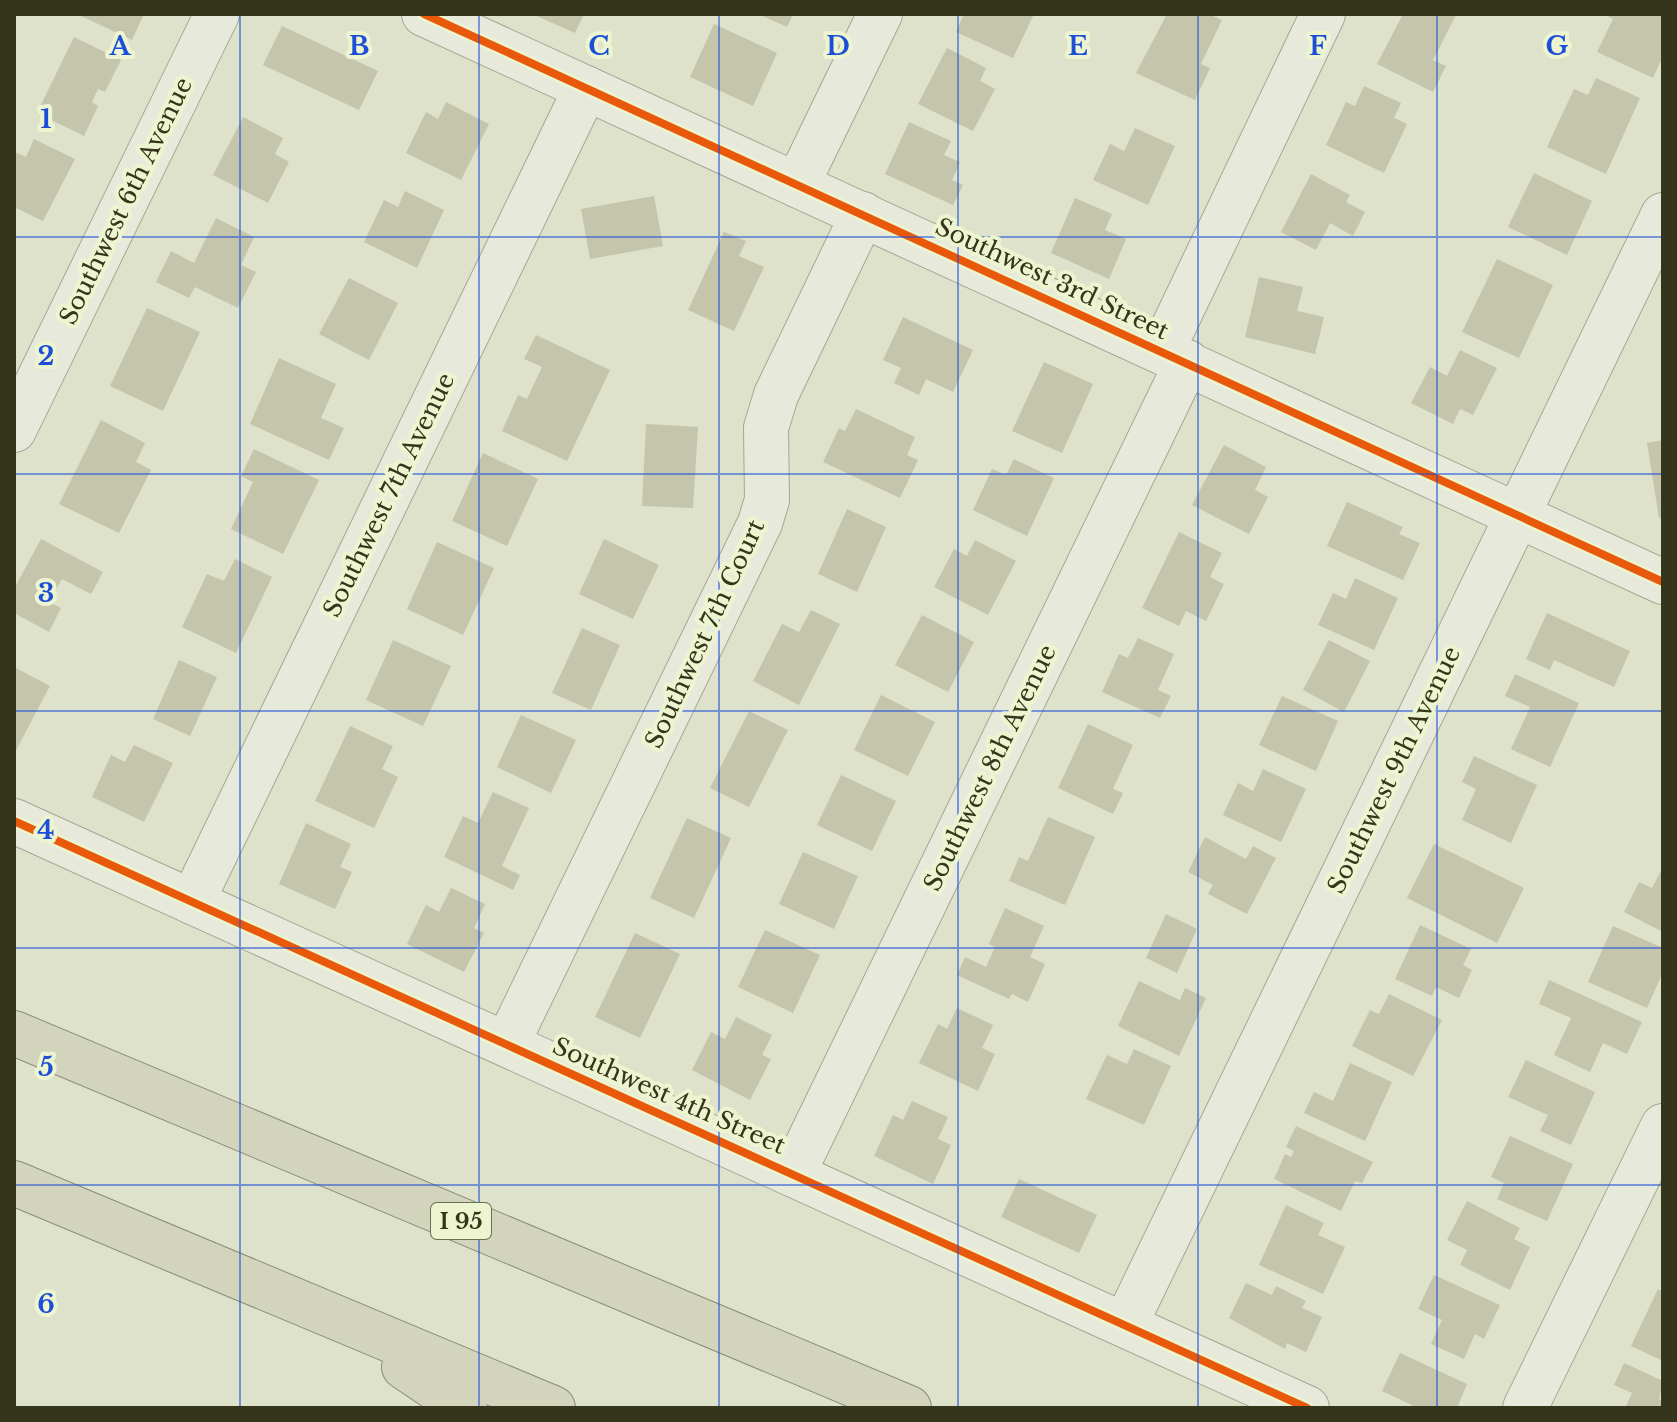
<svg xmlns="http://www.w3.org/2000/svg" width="1677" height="1422" font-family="'Libre Baskerville',serif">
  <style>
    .building { fill: #c4c5ab }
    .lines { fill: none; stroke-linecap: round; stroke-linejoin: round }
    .minor-casing { stroke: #a5a794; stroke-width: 46 }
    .highway-casing { stroke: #8a8c7a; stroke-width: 46 }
    .minor { stroke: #e7eadb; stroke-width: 44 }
    .highway { stroke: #d2d5bb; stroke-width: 44 }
    .cycleway-casing { stroke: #ecf5cf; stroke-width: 13 }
    .cycleway { stroke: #e8590c; stroke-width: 8 }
    .grid { fill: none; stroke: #1d4ed8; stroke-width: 2; stroke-opacity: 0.55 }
    .labels { text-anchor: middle; stroke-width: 8; stroke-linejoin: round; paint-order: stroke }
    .shield { fill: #ecf5cf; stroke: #6c6f52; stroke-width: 2 }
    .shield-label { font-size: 22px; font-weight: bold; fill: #35351c }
    .street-label { font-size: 24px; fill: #35351c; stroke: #ecf5cf }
    .grid-label { font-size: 26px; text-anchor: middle; font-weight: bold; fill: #1d4ed8; stroke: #ecf5cf; stroke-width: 8; stroke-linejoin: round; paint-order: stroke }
  </style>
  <rect width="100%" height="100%" fill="#dee2ca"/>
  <!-- building -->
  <g class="building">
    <polygon points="77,14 144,14 132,40"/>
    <polygon points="532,14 584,14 575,33"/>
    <polygon points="758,14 793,14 787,27"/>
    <polygon points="964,14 1034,14 1013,58 956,32"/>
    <polygon points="1167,14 1209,14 1222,20 1201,64 1210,68 1195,100 1136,73"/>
    <polygon points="1403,14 1456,15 1433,60 1446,66 1433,92 1377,64"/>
    <polygon points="1604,14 1663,14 1663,56 1653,78 1597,52 1613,19"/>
    <polygon points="714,24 777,53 753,106 690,77"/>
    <polygon points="282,26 378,71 359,110 263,65"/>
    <polygon points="74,37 121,60 105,92 98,89 92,102 98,106 84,136 37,113"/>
    <polygon points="947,48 986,68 980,81 995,89 973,131 918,104"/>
    <polygon points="1596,78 1640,98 1606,174 1547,147 1574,89 1588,95"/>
    <polygon points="1364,86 1401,103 1394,118 1407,124 1384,173 1326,145 1346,102 1355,106"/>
    <polygon points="446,102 489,124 461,180 406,153 426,112 438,119"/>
    <polygon points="243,117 283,138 275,154 289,162 268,203 213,175"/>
    <polygon points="909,122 951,141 944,155 960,162 952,180 963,185 953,205 885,174"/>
    <polygon points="1135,128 1175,146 1148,205 1093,180 1110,144 1124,151"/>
    <polygon points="34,139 75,159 43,221 14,207 14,155 15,152 26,157"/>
    <polygon points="1534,173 1592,201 1567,255 1508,227"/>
    <polygon points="1311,174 1350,195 1346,202 1365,212 1353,236 1330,223 1316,250 1281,232"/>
    <polygon points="405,191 444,210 417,268 364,242 384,200 398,207"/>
    <polygon points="654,196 663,246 590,259 581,209"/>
    <polygon points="1075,198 1112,214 1105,230 1126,239 1109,279 1051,253"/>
    <polygon points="216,218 254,237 241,265 256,272 238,308 195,287 189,298 156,282 171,251 194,263"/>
    <polygon points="724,232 746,241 739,256 764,267 734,331 688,310"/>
    <polygon points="1497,259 1553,285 1519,358 1462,332"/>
    <polygon points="1259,277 1303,287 1297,311 1324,317 1315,354 1245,337"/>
    <polygon points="349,278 398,303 369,360 319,334"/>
    <polygon points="147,308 200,332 163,411 110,386"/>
    <polygon points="903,317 973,350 953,392 926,379 919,395 894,383 901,368 883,360"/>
    <polygon points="536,335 610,370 567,461 502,431 518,395 527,399 542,367 524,359"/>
    <polygon points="1460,350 1497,368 1473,415 1460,409 1453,424 1411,403 1430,367 1447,376"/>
    <polygon points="279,358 336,384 321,418 344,428 329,460 250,424"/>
    <polygon points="1044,362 1093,384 1062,453 1012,431"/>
    <polygon points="856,409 915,437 907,455 918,460 900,498 823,462 839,428 845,431"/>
    <polygon points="101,420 145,443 136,462 151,470 119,533 59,504"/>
    <polygon points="646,424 698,427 693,508 642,506"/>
    <polygon points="1663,440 1663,517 1659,518 1647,443"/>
    <polygon points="1224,445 1266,467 1255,490 1268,497 1249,534 1192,505"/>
    <polygon points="254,449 319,480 283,554 231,529 253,482 241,476"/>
    <polygon points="483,453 538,479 507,546 452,521"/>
    <polygon points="1014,459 1054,478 1027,536 973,510 992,469 1006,475"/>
    <polygon points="1347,502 1403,527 1399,534 1420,543 1403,580 1327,546"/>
    <polygon points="847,509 886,527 857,592 818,574"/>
    <polygon points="1179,532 1222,553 1210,577 1224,584 1206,621 1186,611 1179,626 1142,608"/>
    <polygon points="41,539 103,572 91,594 62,579 49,602 61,608 49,632 14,613 14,589"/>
    <polygon points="604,539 659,565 633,619 579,594"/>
    <polygon points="975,540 1016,561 988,615 934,587 954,549 967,556"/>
    <polygon points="437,542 494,568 463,635 407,609"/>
    <polygon points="235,559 272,577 236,653 182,627 207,574 224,581"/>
    <polygon points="1355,578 1398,598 1374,650 1318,625 1333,593 1346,599"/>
    <polygon points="811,610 840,624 799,705 753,681 782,624 799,632"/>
    <polygon points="1547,613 1630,651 1614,687 1554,660 1550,670 1526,659"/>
    <polygon points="922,615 974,642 948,692 895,665"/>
    <polygon points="582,628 620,645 591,710 552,693"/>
    <polygon points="1138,638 1174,654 1158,690 1171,696 1160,718 1102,692 1119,654 1128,658"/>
    <polygon points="393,640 451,666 423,726 366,700"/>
    <polygon points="1329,640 1370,661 1344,712 1303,690"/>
    <polygon points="179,660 217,677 190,736 153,719"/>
    <polygon points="14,667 50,686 14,754"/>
    <polygon points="1515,674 1579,703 1550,767 1511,749 1530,707 1505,696"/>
    <polygon points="881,695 935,722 908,776 854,750"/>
    <polygon points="1282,696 1338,721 1316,771 1259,745"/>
    <polygon points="749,711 788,730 749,807 710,788"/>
    <polygon points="521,715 576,740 551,793 497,767"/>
    <polygon points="1088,724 1133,745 1113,789 1123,793 1113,814 1058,788"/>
    <polygon points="350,726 393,746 382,769 398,777 374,828 315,801"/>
    <polygon points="134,745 173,763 144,822 92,797 111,755 125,762"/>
    <polygon points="1474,756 1537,785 1511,843 1462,820 1476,789 1462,782"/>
    <polygon points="1263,769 1306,789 1281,842 1223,815 1238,783 1253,791"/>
    <polygon points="841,775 896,801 872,851 817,825"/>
    <polygon points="493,792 529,808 502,866 520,875 513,890 444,857 463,816 478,823"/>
    <polygon points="1048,817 1095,837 1065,905 1009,881 1019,857 1028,861"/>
    <polygon points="687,818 731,838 694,918 650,898"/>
    <polygon points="306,823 351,844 340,867 352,872 335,909 279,884"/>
    <polygon points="1205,837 1246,859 1253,846 1276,858 1247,914 1208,894 1213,885 1188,872"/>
    <polygon points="1434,844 1524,888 1497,943 1407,898"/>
    <polygon points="803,852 858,876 834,929 779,904"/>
    <polygon points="1663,867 1663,932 1624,912 1639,882 1652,888"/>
    <polygon points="451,888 485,904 474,928 484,933 464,972 407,944 426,905 439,912"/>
    <polygon points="1005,908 1044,926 1030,957 1045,964 1028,1002 1012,994 1009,999 957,975 965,957 986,967 995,947 989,944"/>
    <polygon points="1166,914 1197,929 1177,973 1146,958"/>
    <polygon points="1420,925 1471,949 1463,965 1472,970 1459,998 1436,987 1432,996 1395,979"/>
    <polygon points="1613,926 1663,948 1663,972 1647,1008 1588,982"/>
    <polygon points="765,930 820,955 793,1013 738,987"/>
    <polygon points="635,933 680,954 640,1038 595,1017"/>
    <polygon points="1549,980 1642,1022 1627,1054 1603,1043 1590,1072 1554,1055 1571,1018 1539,1004"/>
    <polygon points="1139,981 1180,1000 1185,988 1206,998 1179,1056 1118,1026"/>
    <polygon points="1389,994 1442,1020 1413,1076 1352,1046 1370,1010 1379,1014"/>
    <polygon points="957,1008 993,1025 982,1048 995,1054 978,1091 919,1063 938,1024 947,1029"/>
    <polygon points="736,1017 772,1035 762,1055 771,1059 750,1100 692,1070 711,1032 725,1039"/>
    <polygon points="1134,1049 1171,1066 1144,1125 1086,1099 1107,1055 1127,1064"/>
    <polygon points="1526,1060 1595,1092 1571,1145 1540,1131 1548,1115 1508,1097"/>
    <polygon points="1350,1063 1392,1082 1365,1141 1304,1113 1314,1092 1333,1101"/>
    <polygon points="912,1101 948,1117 938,1139 951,1145 933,1184 874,1156 893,1115 903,1120"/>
    <polygon points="1296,1126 1373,1162 1362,1183 1355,1181 1341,1211 1274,1179 1285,1154 1291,1157 1294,1151 1286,1147"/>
    <polygon points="1510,1136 1573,1164 1547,1221 1497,1199 1504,1183 1491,1177"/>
    <polygon points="1019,1179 1097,1215 1079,1253 1001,1217"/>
    <polygon points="1467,1201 1520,1228 1514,1239 1530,1247 1510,1290 1460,1265 1467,1250 1447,1240"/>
    <polygon points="1286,1205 1324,1223 1318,1235 1345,1247 1323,1294 1259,1265"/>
    <polygon points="1434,1275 1500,1305 1484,1339 1475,1334 1464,1359 1431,1344 1442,1320 1418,1309"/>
    <polygon points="1246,1283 1272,1295 1276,1286 1306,1301 1302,1308 1322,1317 1306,1352 1287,1343 1285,1349 1229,1318"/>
    <polygon points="1658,1289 1663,1292 1663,1361 1631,1346"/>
    <polygon points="1400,1353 1467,1384 1457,1408 1418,1408 1382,1391"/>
    <polygon points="1624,1363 1663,1381 1659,1399 1663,1401 1663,1408 1625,1408 1632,1393 1614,1385"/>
  </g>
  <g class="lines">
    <!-- minor casing -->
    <g class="minor-casing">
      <g id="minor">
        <polyline points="424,14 1663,582"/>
        <polyline points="797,185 880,14"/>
        <polyline points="1162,351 1323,14"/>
        <polyline points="14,430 217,14"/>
        <polyline points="14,821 1307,1408"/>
        <polyline points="192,902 586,88"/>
        <polyline points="507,1044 760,523 767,500 766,428 776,395 863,214"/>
        <polyline points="793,1174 1187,362"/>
        <polyline points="1125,1325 1663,215"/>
        <polyline points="1525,1408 1663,1126"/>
      </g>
    </g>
    <!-- highway casing -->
    <g class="highway-casing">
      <g id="highway">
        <polyline points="14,1033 909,1408"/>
        <polyline points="14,1183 553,1408"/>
        <polyline points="404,1367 465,1408"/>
      </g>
    </g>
    <!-- minor -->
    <use href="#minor" class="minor"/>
    <!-- highway -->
    <use href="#highway" class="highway"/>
    <!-- cycleway casing -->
    <g class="cycleway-casing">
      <g id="cycleway">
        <polyline points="424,14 1663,582"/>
        <polyline points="14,821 1307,1408"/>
      </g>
    </g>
    <!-- cycleway -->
    <use href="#cycleway" class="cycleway"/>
  </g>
  <!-- grid -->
  <path class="grid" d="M240 14V1408M479 14V1408M719 14V1408M958 14V1408M1198 14V1408M1437 14V1408M14 237H1663M14 474H1663M14 711H1663M14 948H1663M14 1185H1663"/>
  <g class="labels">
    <!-- shield labels -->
    <rect class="shield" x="431" y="1203" width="60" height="36" rx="6"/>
    <g class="shield-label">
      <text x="461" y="1229">I 95</text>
    </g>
    <!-- street labels -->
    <g class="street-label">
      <text transform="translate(126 201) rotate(-64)" y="8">Southwest 6th Avenue</text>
      <text transform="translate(1052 279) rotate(25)" y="8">Southwest 3rd Street</text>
      <text transform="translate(389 495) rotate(-64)" y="8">Southwest 7th Avenue</text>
      <text transform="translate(705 634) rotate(-65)" y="8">Southwest 7th Court</text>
      <text transform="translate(990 768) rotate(-64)" y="8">Southwest 8th Avenue</text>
      <text transform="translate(1394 770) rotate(-64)" y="8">Southwest 9th Avenue</text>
      <text transform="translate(669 1096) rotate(24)" y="8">Southwest 4th Street</text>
    </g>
  </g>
  <g class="grid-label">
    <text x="120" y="55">A</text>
    <text x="359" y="55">B</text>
    <text x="599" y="55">C</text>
    <text x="838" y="55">D</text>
    <text x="1078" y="55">E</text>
    <text x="1318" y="55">F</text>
    <text x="1557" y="55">G</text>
    <text x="46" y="128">1</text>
    <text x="46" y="365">2</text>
    <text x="46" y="602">3</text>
    <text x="46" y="839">4</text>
    <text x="46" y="1076">5</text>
    <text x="46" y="1313">6</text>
  </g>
  <!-- border -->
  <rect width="1677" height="1422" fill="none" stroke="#35351c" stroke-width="32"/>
</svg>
